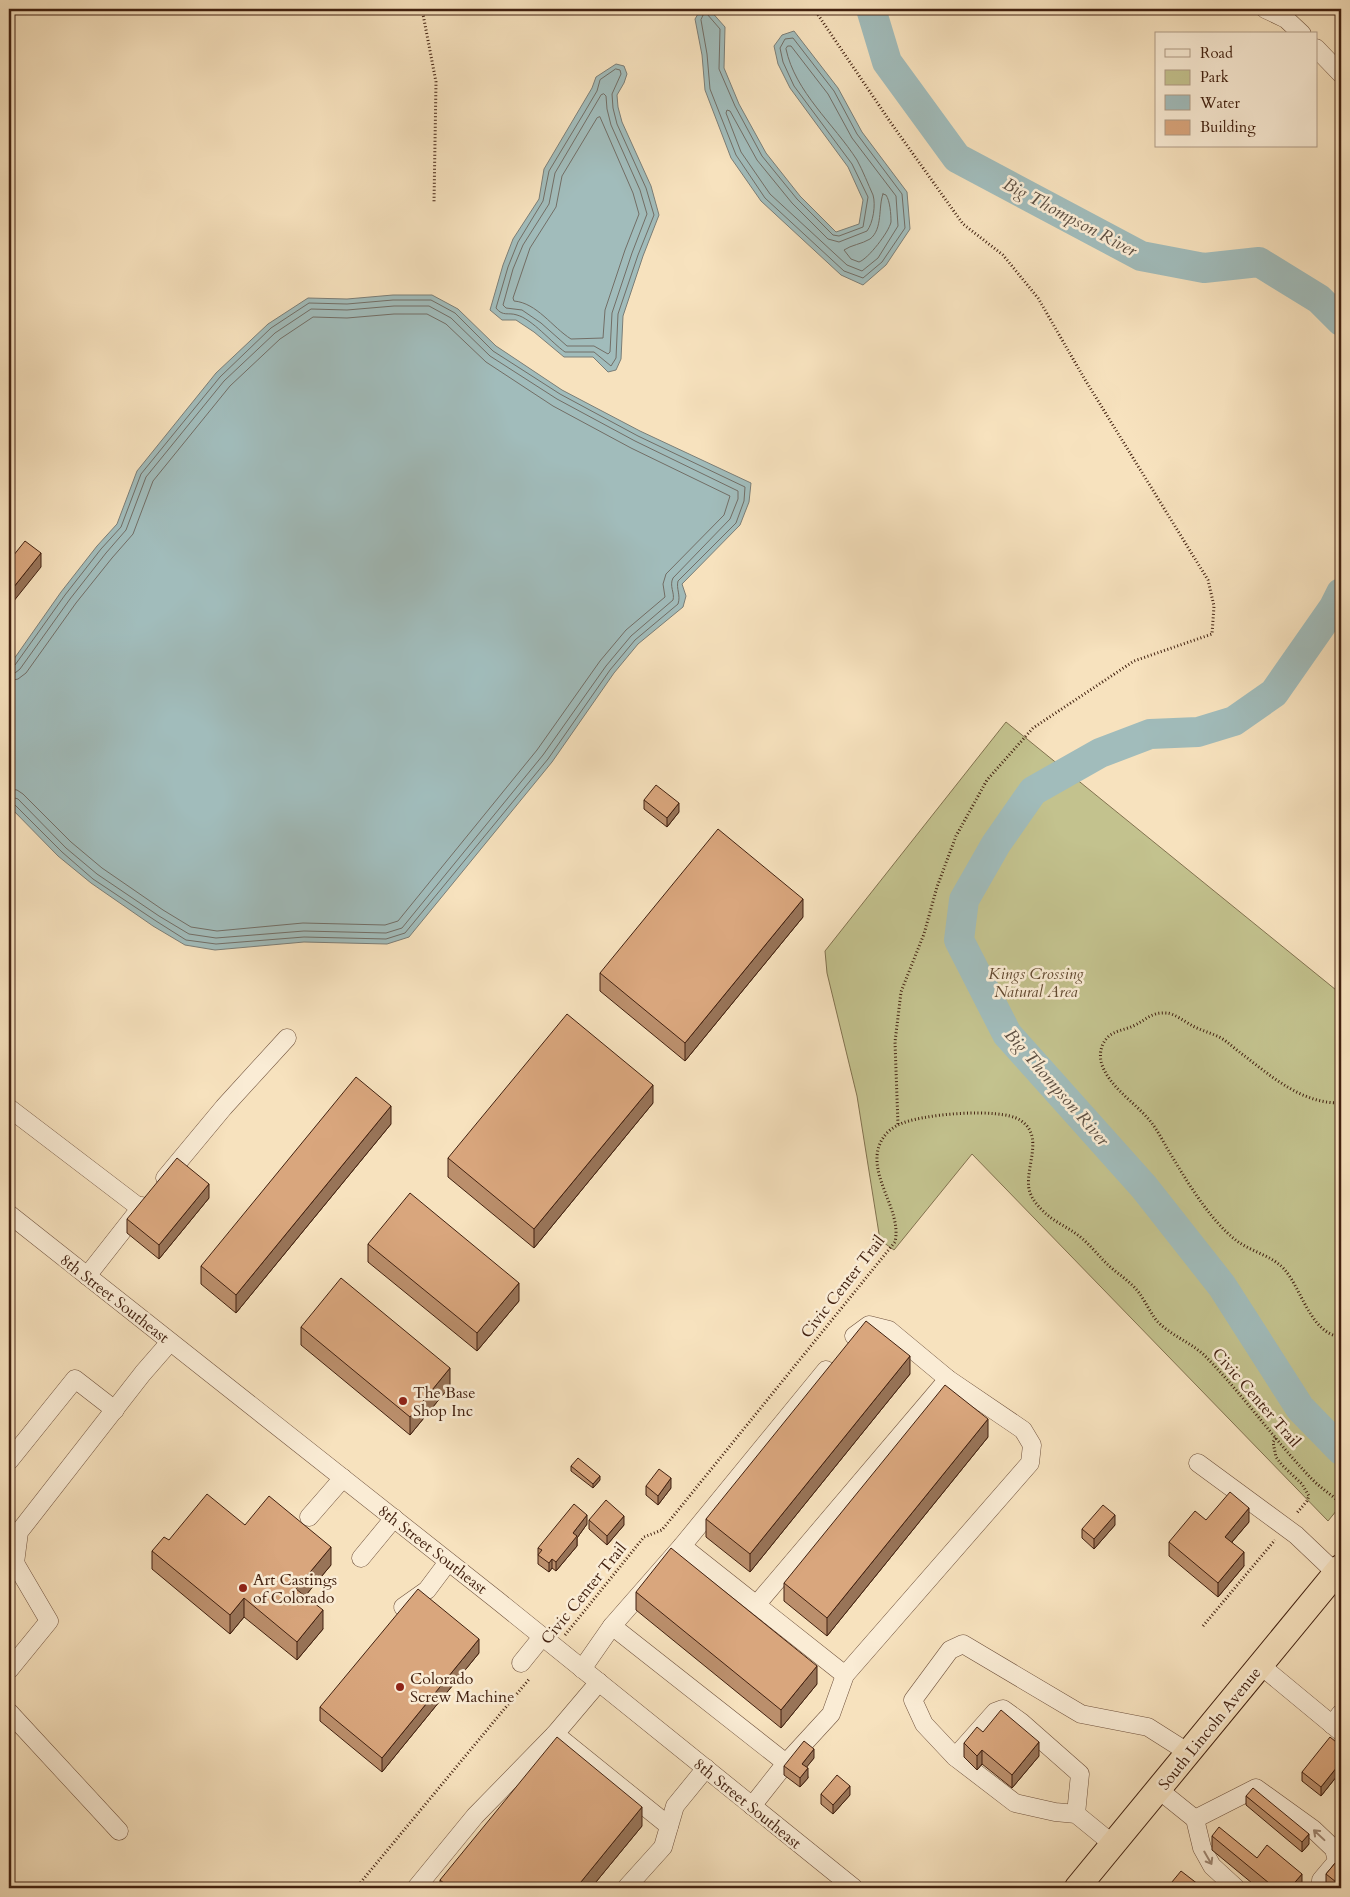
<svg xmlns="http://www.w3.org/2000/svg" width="1350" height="1897" font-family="Cardo,serif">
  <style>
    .green { fill: #c3c28e; stroke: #82724f }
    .water { fill: #a1bcbb; stroke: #7b7e77 }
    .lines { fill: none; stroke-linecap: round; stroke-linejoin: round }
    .shore { stroke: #726e66; stroke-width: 1 }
    .river { stroke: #a1bcbb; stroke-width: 30 }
    .minor-casing { stroke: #6f513c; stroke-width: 19 }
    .highway-casing { stroke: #422110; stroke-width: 27 }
    .path { stroke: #422110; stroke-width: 3; stroke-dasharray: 1 2.5; stroke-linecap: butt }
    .minor { stroke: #faecd5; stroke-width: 18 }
    .highway { stroke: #f7e2be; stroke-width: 25 }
    .wall { fill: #bb8f6c; stroke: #422110 }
    .shaded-wall { fill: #987458; stroke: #422110 }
    .building { fill: #d9a67d; stroke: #422110 }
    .oneway { stroke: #9e8672 }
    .poi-dot { fill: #8f2418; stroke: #faecd5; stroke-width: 2 }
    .labels { text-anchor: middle; stroke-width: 5; stroke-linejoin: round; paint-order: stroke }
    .park-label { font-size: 16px; font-style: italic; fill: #624930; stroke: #faecd5 }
    .street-label { font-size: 16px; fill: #422110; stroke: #faecd5 }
    .poi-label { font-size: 16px; fill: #422110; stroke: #faecd5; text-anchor: start }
    .water-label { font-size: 18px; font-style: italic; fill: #5e5043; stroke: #faecd5 }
  </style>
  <rect width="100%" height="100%" fill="#f7e2be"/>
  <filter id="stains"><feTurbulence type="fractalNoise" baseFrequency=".004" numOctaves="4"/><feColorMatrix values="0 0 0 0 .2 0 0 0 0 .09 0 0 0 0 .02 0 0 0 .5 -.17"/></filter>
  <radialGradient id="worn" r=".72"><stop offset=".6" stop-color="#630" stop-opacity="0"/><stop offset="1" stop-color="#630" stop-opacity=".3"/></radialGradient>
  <!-- green -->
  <polygon class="green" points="1006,722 1341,994 1341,1505 1328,1521 972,1154 894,1250 880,1240 857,1096 827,973 825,951"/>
  <!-- water -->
  <g class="water">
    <polygon points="701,9 709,9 725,27 724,68 739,104 766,153 800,196 836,232 859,224 863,200 848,167 790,88 778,64 774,46 782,35 794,31 838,88 862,132 907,192 910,229 886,265 863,285 841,275 761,201 731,158 705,90 702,55 695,19"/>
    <polygon points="616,64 624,66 627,74 624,83 617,95 618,107 622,122 651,186 659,215 643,256 623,316 621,359 616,370 608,372 593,357 564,357 534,332 516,320 502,320 490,310 503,265 513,239 539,199 544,169 592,88 596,77"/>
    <polygon points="393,295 432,295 458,309 496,346 562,390 640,431 751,483 749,502 740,525 682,584 686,596 683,607 638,644 614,673 552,762 409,937 387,944 304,942 215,950 185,945 153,926 91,883 58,856 9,806 9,666 61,592 97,546 117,524 137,471 216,373 268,324 308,298 347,299"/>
  </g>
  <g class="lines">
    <!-- shore -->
    <g class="shore">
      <polygon points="704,14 707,14 720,29 719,69 735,106 762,156 797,199 833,235 839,236 863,227 868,197 852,164 794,86 783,62 780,48 785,39 793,38 834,91 857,134 902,194 905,228 882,262 863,278 844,271 765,198 736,155 710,89 707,54 701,20"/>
      <path d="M788 46H791L828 94 852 138 896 196 898 226 878 258 862 271 847 265 770 194 741 152 726 113 727 110 730 111 757 160 792 203 828 239 839 242 867 231C873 223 876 205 873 195 868 184 863 171 857 160 834 124 795 92 786 49Z"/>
      <path d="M616 69 620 70 621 74 612 94 613 108 617 124 646 188 654 215 638 255 618 314 616 358 611 366 594 352H565C552 343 532 319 517 315 508 312 503 317 496 308L508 267 518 242 543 201 549 171 584 113 597 91 600 80Z"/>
      <polygon points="604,94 606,96 607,109 611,125 640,190 647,214 632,253 612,313 610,352 608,354 594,346 567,346 541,323 522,310 506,308 503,305 513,269 523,245 549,204 555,173 601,95"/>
      <path d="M600 117 633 193 639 214 625 250 605 310 603 338 571 339C552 327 537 303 514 301L513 298 530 248 556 207 562 176 597 118Z"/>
      <path d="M883 194 886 195C890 201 891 214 891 222 889 232 868 259 859 262L851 259 844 250C851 245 862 244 870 239 883 229 878 207 883 194Z"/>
      <path d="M9 667 15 665 65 595 101 549 121 527 141 474 220 377 271 328 309 303 347 304 393 300H431L455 313 493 351 560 394 638 436 745 487 744 501 736 523 678 581C676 589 681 595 678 604L635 640 610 670 548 759 405 933 386 939 304 937 216 944 186 940 156 921 93 879 62 852 14 804 9 803"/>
      <path d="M9 674 15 673 20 669 70 599 106 553 126 530 146 477 224 381 275 333 311 309 347 310 394 306H429L451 318 490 356 557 399 635 441 738 491V499L730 519 673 578C669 586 675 593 673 600L631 636 606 666 543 755 402 928 386 933 304 931 216 938 189 934 159 916 97 874 66 848 18 799 9 796"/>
      <polyline points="9,681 18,679 26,673 76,603 112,558 133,534 153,481 230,386 280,339 313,317 347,318 394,314 427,314 446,324 486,362 553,406 631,448 730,496 724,515 666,574 663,584 665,597 626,630 600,661 537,750 398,921 385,925 303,923 217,931 191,927 163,910 102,868 71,842 23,794 17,790 9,789"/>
    </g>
    <!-- river -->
    <g class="river">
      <polyline points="871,9 887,62 957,158 1141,256 1204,268 1259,262 1319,299 1341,321"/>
      <polyline points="1341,593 1334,607 1274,693 1234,721 1198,732 1150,734 1100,753 1033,791 996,844 964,900 959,940 1007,1034 1144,1187 1222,1286 1300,1408 1341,1450"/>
    </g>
    <!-- minor casing -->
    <g class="minor-casing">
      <g id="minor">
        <polyline points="1265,9 1286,19 1302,34"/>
        <polyline points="1316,48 1341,74"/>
        <polyline points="9,1108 140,1208"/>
        <polyline points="165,1178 224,1107 287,1038"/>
        <polyline points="9,1214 497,1600 854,1888"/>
        <polyline points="87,1276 142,1206"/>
        <polyline points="9,1461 75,1379 115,1410"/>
        <polyline points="1198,1463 1296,1535 1336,1573"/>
        <polyline points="309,1517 343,1478"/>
        <polyline points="682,1546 845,1675"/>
        <polyline points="361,1558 394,1518"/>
        <polyline points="9,1571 15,1563 19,1532 143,1373 170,1342"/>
        <polyline points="757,1604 948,1379"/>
        <polyline points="403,1607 427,1590 448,1562"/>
        <polyline points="612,1626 786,1763"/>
        <polyline points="521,1663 542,1637"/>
        <polyline points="1260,1665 1341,1732"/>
        <polyline points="582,1669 612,1626 682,1546 826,1370"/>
        <polyline points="9,1670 49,1621 15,1563"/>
        <polyline points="9,1712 119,1831"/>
        <polyline points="1332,1725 1341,1713"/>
        <polyline points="555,1734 669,1826"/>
        <polyline points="955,1757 995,1712 1003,1709 1021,1722 1080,1774 1076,1814"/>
        <polyline points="1159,1790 1195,1819 1202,1848 1212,1866 1236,1888"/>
        <polyline points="752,1806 786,1763 831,1714 845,1675 1030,1463 1032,1445 1023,1430 948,1379 889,1330 869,1325 854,1336"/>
        <polyline points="1195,1819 1256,1788 1313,1829 1334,1849 1337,1861 1321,1880 1321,1888"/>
        <polyline points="1114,1845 1076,1814 1055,1812 1015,1803 955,1757 924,1724 913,1700 950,1650 963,1644 1081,1714 1148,1727 1189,1753"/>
        <polyline points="416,1888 475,1816 555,1734 599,1682"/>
        <polyline points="626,1888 663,1847 675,1806 706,1768"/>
      </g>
    </g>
    <!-- highway casing -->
    <g class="highway-casing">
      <polyline id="highway" points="1077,1888 1341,1567"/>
    </g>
    <!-- path -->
    <g class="path">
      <polyline points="422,9 436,82 434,202"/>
      <polyline points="814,9 891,123 963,224 1003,255 1038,298 1084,378 1208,580 1214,606 1212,634 1134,661 1033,728 987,780 956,836 937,887 924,934 901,992 895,1042 898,1125"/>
      <path d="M1341 1103C1302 1104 1271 1076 1242 1054 1235 1049 1228 1042 1221 1038 1212 1033 1202 1031 1193 1026 1185 1022 1174 1013 1166 1013 1151 1012 1146 1020 1135 1025 1126 1030 1115 1030 1108 1037 1100 1045 1099 1056 1102 1065 1111 1089 1136 1103 1151 1122 1157 1130 1162 1139 1167 1148 1185 1178 1209 1220 1237 1241 1252 1252 1273 1256 1285 1270 1302 1290 1311 1334 1341 1337"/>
      <polyline points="1276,1438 1273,1442 1276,1457 1282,1465 1302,1484 1309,1496 1307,1501 1296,1514"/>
      <polyline points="1203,1626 1275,1540"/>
      <path d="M565 1635 644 1537 662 1530 895 1242C903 1208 862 1171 883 1138 886 1133 892 1128 898 1125 919 1114 1000 1107 1020 1120 1045 1136 1025 1166 1029 1189 1031 1198 1037 1205 1043 1211 1053 1221 1065 1226 1075 1233 1087 1241 1096 1253 1106 1263 1114 1271 1124 1277 1133 1286 1143 1295 1148 1310 1157 1321 1171 1336 1193 1343 1207 1358 1243 1395 1273 1438 1309 1476 1318 1486 1330 1494 1341 1503"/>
      <polyline points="356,1888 530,1678"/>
    </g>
    <!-- minor -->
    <use href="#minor" class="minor"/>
    <!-- highway -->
    <use href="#highway" class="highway"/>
  </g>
  <!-- wall -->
  <g class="wall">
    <polygon points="644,800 679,812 667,827 644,809"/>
    <polygon points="803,917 685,1061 600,991 600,973"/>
    <polygon points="653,1103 534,1248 448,1177 448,1158"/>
    <polygon points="391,1124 236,1313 201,1284 201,1266"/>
    <polygon points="209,1198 159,1259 127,1233 127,1219"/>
    <polygon points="368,1244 519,1301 477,1351 368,1262"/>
    <polygon points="301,1327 450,1386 410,1435 301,1345"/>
    <polygon points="910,1374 750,1572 706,1537 706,1519"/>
    <polygon points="988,1437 827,1636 784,1601 784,1583"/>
    <polygon points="571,1466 600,1480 593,1488 571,1471"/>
    <polygon points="646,1486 671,1488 658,1505 646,1495"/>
    <polygon points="589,1520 624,1525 607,1545 589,1529"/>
    <polygon points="1206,1520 1249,1522 1232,1542 1244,1566 1218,1597 1169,1556 1169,1542"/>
    <polygon points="587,1524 577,1538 577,1546 556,1571 552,1568 549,1572 538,1564 538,1548"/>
    <polygon points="245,1525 331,1565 305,1596 323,1629 297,1660 244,1617 230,1634 152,1569 152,1551 169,1540"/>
    <polygon points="1115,1525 1094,1549 1082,1538 1082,1529"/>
    <polygon points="636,1592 817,1684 781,1728 636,1610"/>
    <polygon points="479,1653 382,1772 320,1721 320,1707"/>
    <polygon points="983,1732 1039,1756 1012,1788 982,1764 977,1770 964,1757 964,1743"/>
    <polygon points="1341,1746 1341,1771 1321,1796 1302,1781 1302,1772"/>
    <polygon points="814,1758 806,1767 808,1778 800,1787 784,1775 784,1766"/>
    <polygon points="821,1794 850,1795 833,1814 821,1804"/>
    <polygon points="1246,1796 1309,1844 1302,1852 1246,1805"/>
    <polygon points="642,1826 591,1888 440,1888 440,1880"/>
    <polygon points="1212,1836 1257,1858 1302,1887 1301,1888 1258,1888 1212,1850"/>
    <polygon points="1341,1856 1341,1888 1333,1888 1326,1883 1326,1874"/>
  </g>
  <!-- shaded-wall -->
  <g class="shaded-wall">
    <polygon points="10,466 10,484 9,486 9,468"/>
    <polygon points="41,553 41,567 9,607 9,593"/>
    <polygon points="679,803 679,812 667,827 667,818"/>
    <polygon points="803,899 803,917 685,1061 685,1043"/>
    <polygon points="653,1085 653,1103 534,1248 534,1229"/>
    <polygon points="391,1106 391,1124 236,1313 236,1295"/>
    <polygon points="209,1184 209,1198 159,1259 159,1245"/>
    <polygon points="519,1283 519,1301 477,1351 477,1333"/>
    <polygon points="910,1356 910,1374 750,1572 750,1554"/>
    <polygon points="450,1368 450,1386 410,1435 410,1417"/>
    <polygon points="988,1419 988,1437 827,1636 827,1618"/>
    <polygon points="600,1476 600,1480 593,1488 593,1484"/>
    <polygon points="671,1478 671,1488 658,1505 658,1496"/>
    <polygon points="1249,1508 1249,1522 1225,1550 1225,1537"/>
    <polygon points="587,1515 587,1524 577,1538 577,1546 556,1571 556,1562 573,1533"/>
    <polygon points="1115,1515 1115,1525 1094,1549 1094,1539"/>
    <polygon points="624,1516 624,1525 607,1545 607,1536"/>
    <polygon points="331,1547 331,1565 296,1607 296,1589"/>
    <polygon points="1244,1552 1244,1566 1218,1597 1218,1583"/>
    <polygon points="552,1559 552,1568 549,1572 549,1563"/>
    <polygon points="244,1598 244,1617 230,1634 230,1615"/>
    <polygon points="323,1610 323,1629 297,1660 297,1642"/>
    <polygon points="479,1639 479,1653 382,1772 382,1758"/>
    <polygon points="817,1666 817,1684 781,1728 781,1710"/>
    <polygon points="1039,1742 1039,1756 1012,1788 1012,1775"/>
    <polygon points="814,1749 814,1758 802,1773 802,1764"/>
    <polygon points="982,1750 982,1764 977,1770 977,1756"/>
    <polygon points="1341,1762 1341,1771 1321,1796 1321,1787"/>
    <polygon points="808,1768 808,1778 800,1787 800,1778"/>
    <polygon points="850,1786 850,1795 833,1814 833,1805"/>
    <polygon points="642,1807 642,1826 591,1888 576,1888"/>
    <polygon points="1309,1834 1309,1844 1302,1852 1302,1842"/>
    <polygon points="1302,1874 1302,1887 1301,1888 1290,1888"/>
  </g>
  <!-- building -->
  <g class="building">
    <polygon points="25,541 41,553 9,593 9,561"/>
    <polygon points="656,785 679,803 667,818 644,800"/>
    <polygon points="718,829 803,899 685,1043 600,973"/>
    <polygon points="567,1014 653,1085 534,1229 448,1158"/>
    <polygon points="356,1077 391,1106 236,1295 201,1266"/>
    <polygon points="177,1158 209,1184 159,1245 127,1219"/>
    <polygon points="410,1193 519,1283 477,1333 368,1244"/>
    <polygon points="341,1278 450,1368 410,1417 301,1327"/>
    <polygon points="866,1321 910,1356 750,1554 706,1519"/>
    <polygon points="945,1385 988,1419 827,1618 784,1583"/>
    <polygon points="578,1458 600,1476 593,1484 571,1466"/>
    <polygon points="659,1469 671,1478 658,1496 646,1486"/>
    <polygon points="1230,1492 1249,1508 1225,1537 1244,1552 1218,1583 1169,1542 1195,1511 1206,1520"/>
    <polygon points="207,1494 245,1525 269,1496 331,1547 296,1589 323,1610 297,1642 244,1598 230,1615 152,1551 164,1537 169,1540"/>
    <polygon points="606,1500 624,1516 607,1536 589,1520"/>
    <polygon points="574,1504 587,1515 573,1533 577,1536 556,1562 552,1559 549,1563 538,1555 542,1550 538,1548"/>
    <polygon points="1103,1505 1115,1515 1094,1539 1082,1529"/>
    <polygon points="671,1548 817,1666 781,1710 636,1592"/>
    <polygon points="418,1589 479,1639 382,1758 320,1707"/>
    <polygon points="1001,1710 1039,1742 1012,1775 982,1750 977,1756 964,1743 977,1727 983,1732"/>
    <polygon points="557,1737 642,1807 576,1888 450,1888 440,1880"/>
    <polygon points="1330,1737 1341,1746 1341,1762 1321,1787 1302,1772"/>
    <polygon points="804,1741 814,1749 802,1764 808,1768 800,1778 784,1766"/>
    <polygon points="837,1775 850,1786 833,1805 821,1794"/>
    <polygon points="1253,1788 1309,1834 1302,1842 1246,1796"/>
    <polygon points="1219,1827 1257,1858 1267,1845 1302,1874 1290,1888 1275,1888 1212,1836"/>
    <polygon points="1341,1856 1341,1886 1326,1874"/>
    <polygon points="1181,1871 1203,1888 1167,1888"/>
  </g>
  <!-- one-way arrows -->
  <defs><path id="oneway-shaft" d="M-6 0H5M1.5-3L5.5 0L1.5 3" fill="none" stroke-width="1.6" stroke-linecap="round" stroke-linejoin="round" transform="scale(1.25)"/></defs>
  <g class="oneway">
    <use href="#oneway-shaft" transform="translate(1319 1835) rotate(-137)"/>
    <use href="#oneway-shaft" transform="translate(1208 1858) rotate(60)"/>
  </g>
  <!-- markers -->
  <g class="poi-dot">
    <circle cx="403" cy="1401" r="5"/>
    <circle cx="243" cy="1588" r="5"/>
    <circle cx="400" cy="1687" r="5"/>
  </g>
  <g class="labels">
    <!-- park labels -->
    <g class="park-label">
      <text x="1036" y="979">Kings Crossing<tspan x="1036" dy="18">Natural Area</tspan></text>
    </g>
    <!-- street labels -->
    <g class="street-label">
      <text transform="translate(842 1286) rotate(-52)" y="6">Civic Center Trail</text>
      <text transform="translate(115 1298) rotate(38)" y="6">8th Street Southeast</text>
      <text transform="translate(1257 1397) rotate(49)" y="6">Civic Center Trail</text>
      <text transform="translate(433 1549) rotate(38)" y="6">8th Street Southeast</text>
      <text transform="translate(583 1593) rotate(-51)" y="6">Civic Center Trail</text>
      <text transform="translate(1209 1728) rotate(-51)" y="6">South Lincoln Avenue</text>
      <text transform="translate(748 1803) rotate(39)" y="6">8th Street Southeast</text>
    </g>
    <!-- poi labels -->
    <g class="poi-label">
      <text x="413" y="1398">The Base<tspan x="413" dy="18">Shop Inc</tspan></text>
      <text x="253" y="1585">Art Castings<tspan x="253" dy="18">of Colorado</tspan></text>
      <text x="410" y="1684">Colorado<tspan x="410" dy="18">Screw Machine</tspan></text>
    </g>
    <!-- water labels -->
    <g class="water-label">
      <text transform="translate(1070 217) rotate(28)" y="6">Big Thompson River</text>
      <text transform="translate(1057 1087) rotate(49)" y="6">Big Thompson River</text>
    </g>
  </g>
  <!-- margin -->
  <rect width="1350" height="1897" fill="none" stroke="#f7e2be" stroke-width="30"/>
  <rect x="10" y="10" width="1330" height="1877" fill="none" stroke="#422110" stroke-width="2.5"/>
  <rect x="15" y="15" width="1320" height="1867" fill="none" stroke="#422110"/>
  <!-- legend -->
  <rect x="1155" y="32" width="162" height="115" fill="#faecd5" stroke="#b09b86"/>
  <rect x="1165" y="49" width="25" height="8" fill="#faecd5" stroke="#b09b86"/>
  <text x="1200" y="58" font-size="15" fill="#422110">Road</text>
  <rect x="1165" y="70" width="25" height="15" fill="#c3c28e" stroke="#b09b86"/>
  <text x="1200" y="82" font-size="15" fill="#422110">Park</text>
  <rect x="1165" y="95" width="25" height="15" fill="#a1bcbb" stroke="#b09b86"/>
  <text x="1200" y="108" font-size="15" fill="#422110">Water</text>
  <rect x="1165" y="120" width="25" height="15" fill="#d9a67d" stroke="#b09b86"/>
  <text x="1200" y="132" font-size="15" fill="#422110">Building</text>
  <rect width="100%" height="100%" filter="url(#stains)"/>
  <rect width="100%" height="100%" fill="url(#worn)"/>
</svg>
